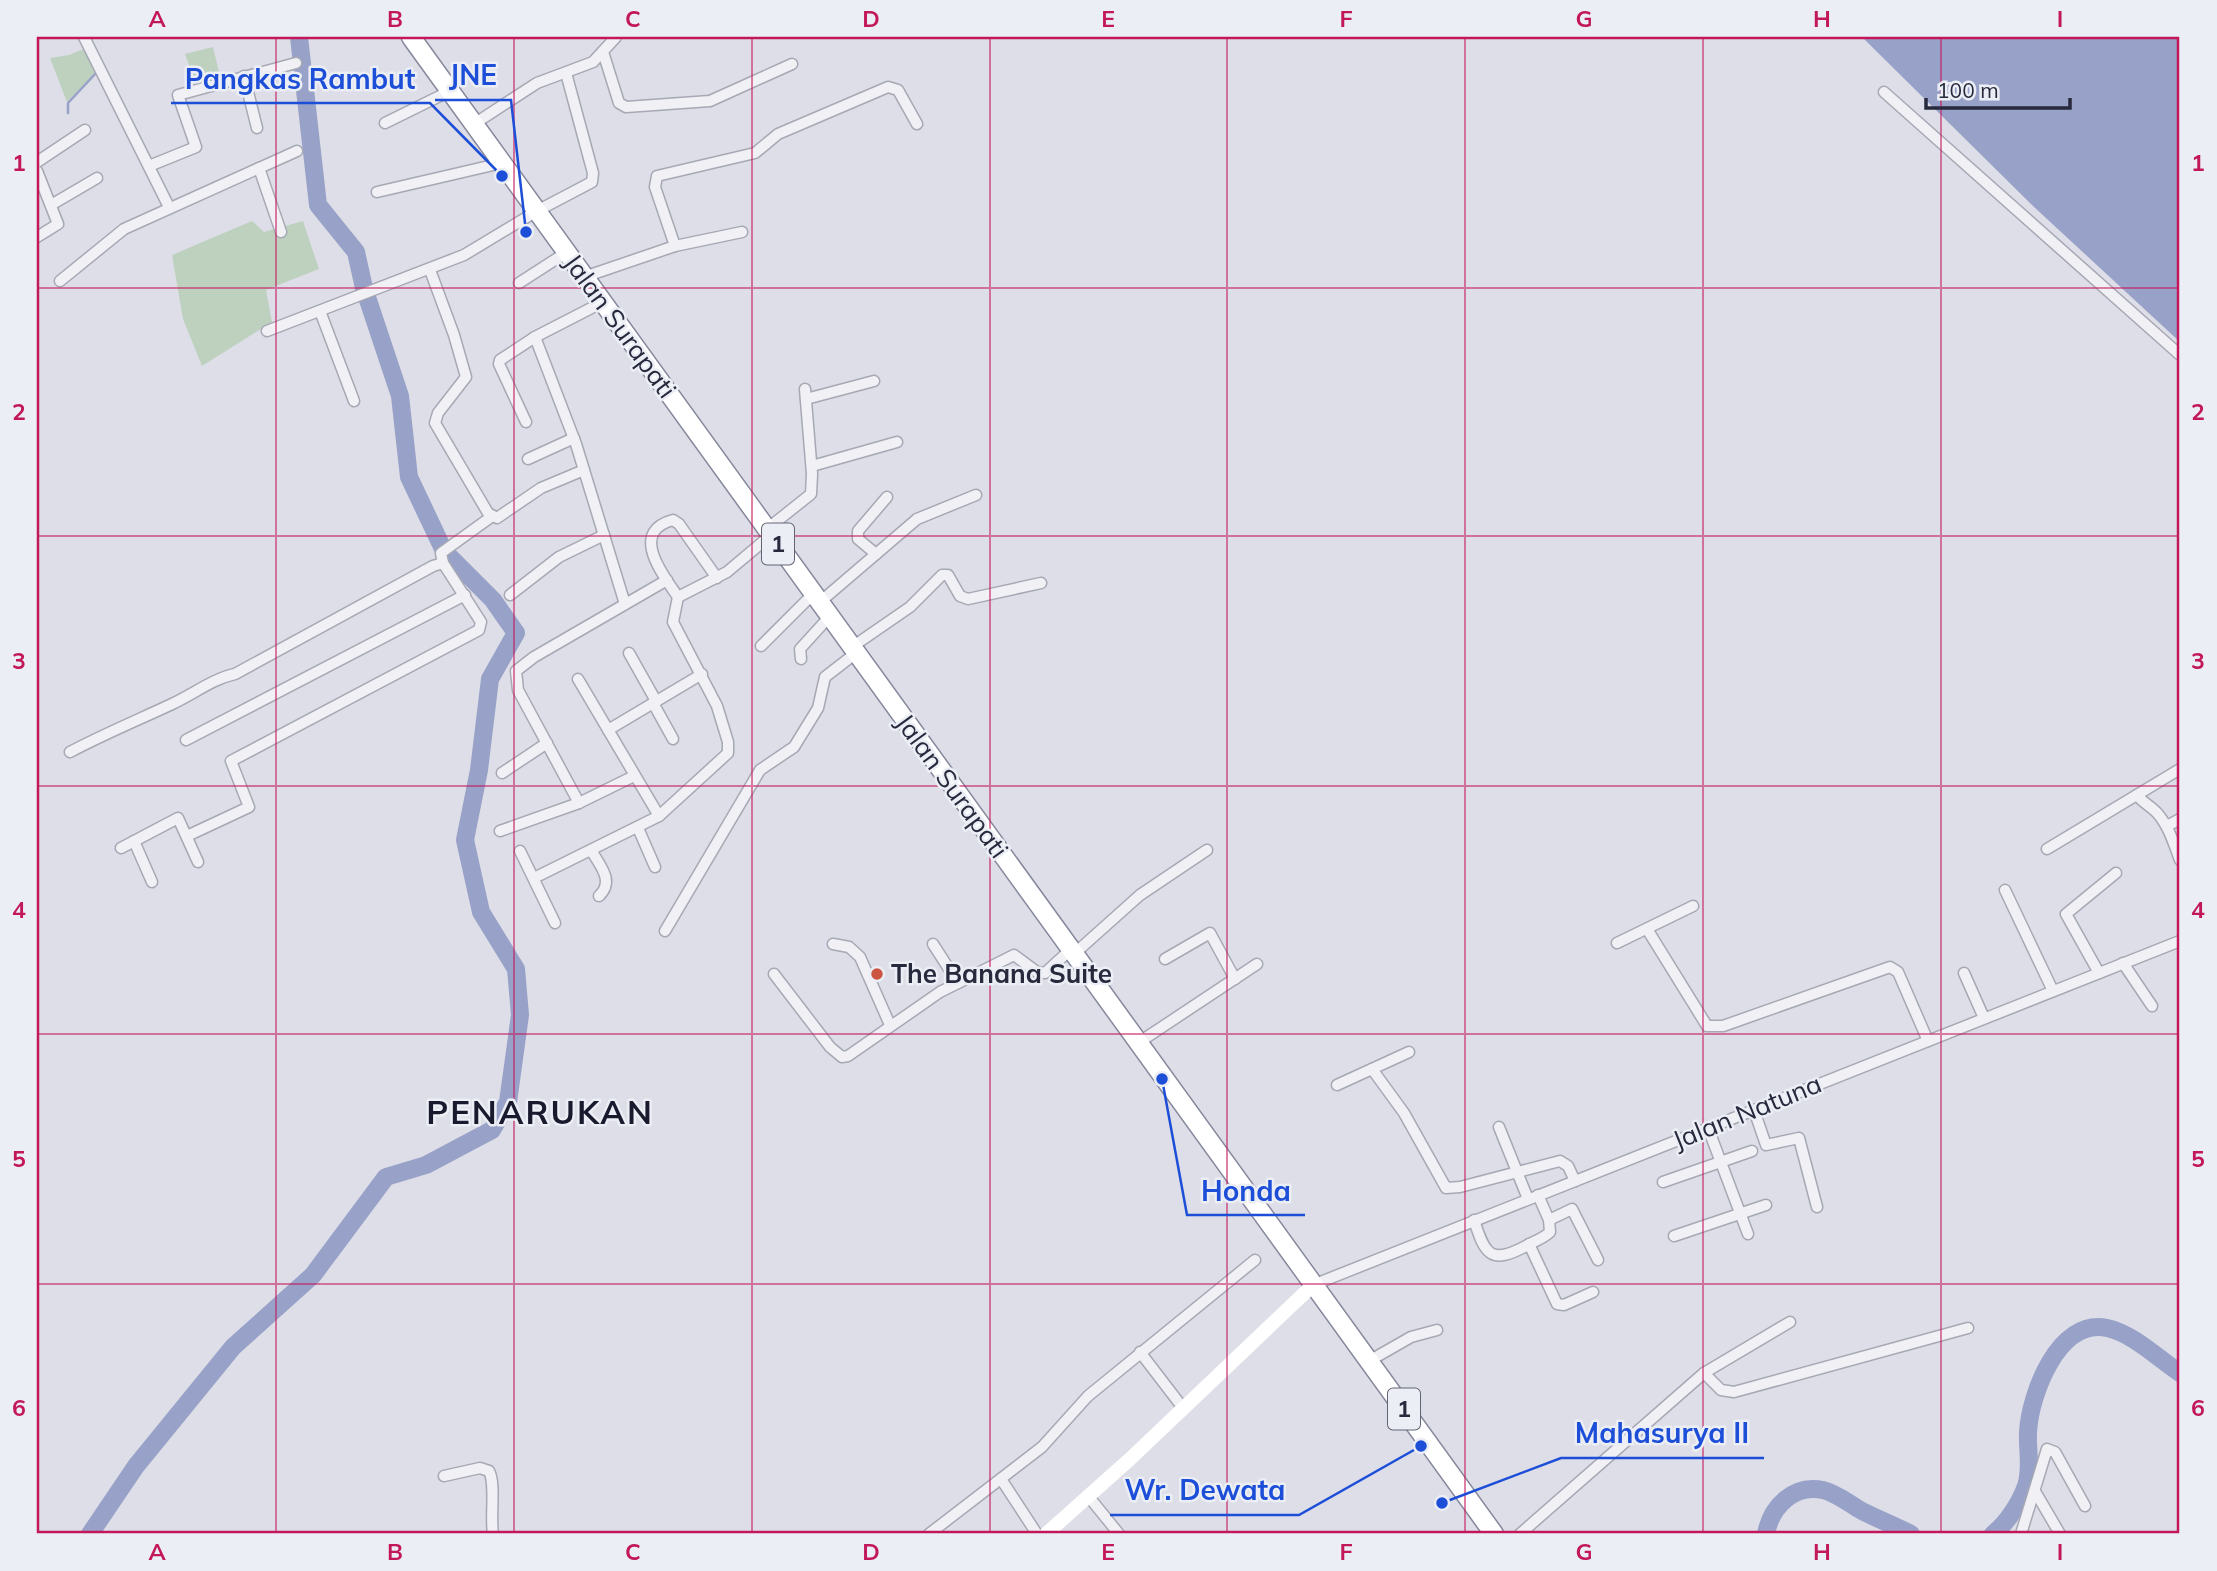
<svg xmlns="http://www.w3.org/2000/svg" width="2217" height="1571" font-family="Mulish,sans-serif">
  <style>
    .green { fill: #bed1bf }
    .water { fill: #98a1c7 }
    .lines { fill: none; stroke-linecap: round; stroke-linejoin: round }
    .stream { stroke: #98a1c7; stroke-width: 2.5 }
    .river { stroke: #98a1c7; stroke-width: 18 }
    .street-casing { stroke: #a6a8b4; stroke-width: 13 }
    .highway-casing { stroke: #85879d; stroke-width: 21 }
    .street { stroke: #f0f0f5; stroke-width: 10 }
    .secondary { stroke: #fff; stroke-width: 14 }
    .highway { stroke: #fff; stroke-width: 18 }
    .grid { fill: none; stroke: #c2185b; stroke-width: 2; stroke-opacity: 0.55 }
    .poi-dot { fill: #cc5542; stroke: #eceef5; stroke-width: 2.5 }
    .labels { text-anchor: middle; stroke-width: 5; stroke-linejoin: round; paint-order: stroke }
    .shield { fill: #eceef5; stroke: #626474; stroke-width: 2 }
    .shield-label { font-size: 24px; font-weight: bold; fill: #27293d }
    .street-label { font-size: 26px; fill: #27293d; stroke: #eceef5 }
    .poi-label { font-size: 26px; font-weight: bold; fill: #27293d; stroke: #eceef5; text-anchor: start }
    .district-label { font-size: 33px; font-weight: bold; letter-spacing: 2px; fill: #191a2e; stroke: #eceef5 }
    .leader { fill: none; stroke: #1d4ed8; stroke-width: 2.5 }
    .callout-dot { fill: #1d4ed8; stroke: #eceef5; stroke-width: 2.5 }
    .callout-label { font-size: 28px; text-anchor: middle; font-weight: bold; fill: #1d4ed8; stroke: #eceef5; stroke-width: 5; stroke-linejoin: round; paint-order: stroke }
    .neatline { fill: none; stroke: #c2185b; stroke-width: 2.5 }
    .grid-label { font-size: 23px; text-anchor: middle; font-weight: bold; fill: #c2185b }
  </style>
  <rect width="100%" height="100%" fill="#dddee7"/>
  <!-- green -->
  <g class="green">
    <polygon points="213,47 221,81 197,87 185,54"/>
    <polygon points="86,48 97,71 67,102 50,58 69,55"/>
    <polygon points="252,221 264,232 303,221 319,269 266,290 272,322 202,366 183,319 172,255"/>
  </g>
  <!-- water -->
  <polygon class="water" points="1862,37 2180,37 2180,342 2033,206"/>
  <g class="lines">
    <!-- stream -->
    <polyline class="stream" points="68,113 68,103 97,72"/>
    <!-- river -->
    <g class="river">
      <polyline points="90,1534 136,1466 233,1347 313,1275 386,1177 426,1165 492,1130 508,1102 520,1015 516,969 481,912 465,840 479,770 490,679 516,633 493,600 444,551 409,477 400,396 364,288 356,252 318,205 299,37"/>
      <path d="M1766 1534C1771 1507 1793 1484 1823 1490 1836 1493 1850 1504 1862 1511 1878 1519 1895 1526 1911 1534"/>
      <path d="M1993 1534C2007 1523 2020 1503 2026 1486 2032 1468 2027 1450 2028 1432 2030 1395 2058 1318 2107 1328 2132 1333 2159 1359 2180 1373"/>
    </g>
    <!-- street casing -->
    <g class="street-casing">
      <g id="street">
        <polyline points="84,37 169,207"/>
        <polyline points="603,52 619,103 626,107 710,101 792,64"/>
        <polyline points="244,76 257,128"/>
        <polyline points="1884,92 2180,355"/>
        <polyline points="385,123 450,91"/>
        <polyline points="474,124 537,83 593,62 616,37"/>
        <polyline points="37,162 85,130"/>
        <polyline points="149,166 196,147 178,95 296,63"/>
        <polyline points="259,168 281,232"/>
        <polyline points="37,171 58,224 37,237"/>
        <polyline points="377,192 502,163"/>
        <polyline points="51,205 97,178"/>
        <polyline points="675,246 655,187 657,176 755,153 778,134 888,87 898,90 917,124"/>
        <polyline points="430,270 454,335 466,377 438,413 435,423 488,513 497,518 541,488 584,470"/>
        <polyline points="584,277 675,246 742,232"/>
        <polyline points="60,281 124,229 297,151"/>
        <polyline points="519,283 567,252"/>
        <polyline points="320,311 354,401"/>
        <polyline points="267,331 464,255 537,211 592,182 593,173 566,73"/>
        <polyline points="535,337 576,444 625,604"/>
        <polyline points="806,399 874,381"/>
        <polyline points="526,422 499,364 500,360 535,337 603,302"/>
        <polyline points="528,459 574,438"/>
        <polyline points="812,466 897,442"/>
        <polyline points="767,529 811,494 812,474 805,389"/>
        <polyline points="876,554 858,539 858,531 887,497"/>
        <polyline points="510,595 559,557 604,535"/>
        <path d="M678 597C664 576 628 532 673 520L679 524 717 578"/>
        <polyline points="678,597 727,572 771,535"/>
        <polyline points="820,602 917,519 976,495"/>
        <polyline points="761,646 814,593"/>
        <polyline points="852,647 910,607 942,575 948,575 960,596 968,599 1041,583"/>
        <polyline points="629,653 656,701"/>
        <polyline points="801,659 800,649 830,616"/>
        <polyline points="578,679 659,816"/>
        <polyline points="653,703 673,739"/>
        <polyline points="608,730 702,674"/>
        <polyline points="186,740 465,595"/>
        <path d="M70 752C104 734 138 720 172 704 194 694 212 679 235 674L433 566 443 563 441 553 491 517"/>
        <polyline points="502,773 547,743"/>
        <path d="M2137 795C2143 803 2151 806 2158 814 2169 827 2174 844 2180 860"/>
        <polyline points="579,803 518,690 516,671 534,657 667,580"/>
        <polyline points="2167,826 2180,819"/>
        <polyline points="638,828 655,867"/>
        <polyline points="500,831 579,803 634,776"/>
        <polyline points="187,836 249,807 231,761 479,630 481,622 443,563"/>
        <polyline points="134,841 152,882"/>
        <polyline points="121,848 178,818 198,862"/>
        <polyline points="2047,849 2180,769"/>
        <path d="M591 850C600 866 615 881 599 896"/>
        <polyline points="520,851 555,923"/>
        <polyline points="534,878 659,816 728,753 728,742 717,706 673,622 678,597"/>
        <polyline points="2005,890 2053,991"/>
        <polyline points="1647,929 1707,1026 1723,1026 1890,967 1898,972 1928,1041"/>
        <polyline points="665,931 760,770 794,747 818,708 825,677 856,653"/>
        <polyline points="1617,943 1693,906"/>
        <polyline points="833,944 849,947 860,957 890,1025"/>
        <polyline points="933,944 958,983"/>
        <polyline points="1074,954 1140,895 1207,850"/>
        <polyline points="1165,959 1210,933 1235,979"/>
        <polyline points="2123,963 2152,1006"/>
        <polyline points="1964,973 1984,1018"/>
        <polyline points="2099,973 2066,914 2116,873"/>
        <polyline points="774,974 830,1047 842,1057 848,1056 940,992 1014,955 1037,972 1045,973 1070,950"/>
        <polyline points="1138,1043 1257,964"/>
        <polyline points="1372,1069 1404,1113 1446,1188 1460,1187 1560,1161 1568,1166 1575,1181"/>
        <polyline points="1337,1085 1409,1052"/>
        <polyline points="1754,1110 1766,1145 1799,1138 1817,1207"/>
        <polyline points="1499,1127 1528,1199"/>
        <polyline points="1708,1128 1748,1234"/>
        <polyline points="1663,1182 1752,1151"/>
        <path d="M1474 1220C1485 1255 1491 1265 1526 1246 1534 1241 1543 1239 1550 1232L1549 1220 1538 1195"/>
        <polyline points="1549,1220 1572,1209 1598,1260"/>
        <polyline points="1674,1236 1766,1205"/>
        <polyline points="1529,1244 1557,1304 1564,1305 1593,1292"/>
        <polyline points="1313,1285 2180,941"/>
        <polyline points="1140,1352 1183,1408"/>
        <polyline points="1369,1361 1411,1337 1437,1330"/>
        <polyline points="1704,1373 1721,1390 1734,1392 1968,1328"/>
        <path d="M444 1476 480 1468 489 1471C496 1483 490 1517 493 1534"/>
        <polyline points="1001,1479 1037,1534"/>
        <polyline points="2036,1493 2060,1534"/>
        <polyline points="1089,1497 1119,1534"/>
        <polyline points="929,1534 1042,1447 1088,1396 1255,1260"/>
        <polyline points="1520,1534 1704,1373 1790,1322"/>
        <polyline points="2021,1534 2047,1449 2055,1452 2085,1506"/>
      </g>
    </g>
    <!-- highway casing -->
    <g class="highway-casing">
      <polyline id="highway" points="411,37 1494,1534"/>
    </g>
    <!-- street -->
    <use href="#street" class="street"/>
    <!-- secondary -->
    <polyline class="secondary" points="1046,1534 1130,1459 1313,1285"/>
    <!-- highway -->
    <use href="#highway" class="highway"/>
  </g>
  <!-- grid -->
  <path class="grid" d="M276 37V1534M514 37V1534M752 37V1534M990 37V1534M1227 37V1534M1465 37V1534M1703 37V1534M1941 37V1534M37 288H2180M37 536H2180M37 786H2180M37 1034H2180M37 1284H2180"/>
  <!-- markers -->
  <circle class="poi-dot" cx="877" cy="974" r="7"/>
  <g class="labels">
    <!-- shield labels -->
    <g class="shield">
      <rect x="762" y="523.5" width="32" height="41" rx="5"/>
      <rect x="1388" y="1388.5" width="32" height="41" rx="5"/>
    </g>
    <g class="shield-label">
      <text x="778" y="552">1</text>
      <text x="1404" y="1417">1</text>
    </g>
    <!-- street labels -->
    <g class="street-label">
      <text transform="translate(620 326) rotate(54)" y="9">Jalan Surapati</text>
      <text transform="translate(952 786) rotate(54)" y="9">Jalan Surapati</text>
      <text transform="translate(1747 1112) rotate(-22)" y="9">Jalan Natuna</text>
    </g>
    <!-- poi labels -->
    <g class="poi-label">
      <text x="891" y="983">The Banana Suite</text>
    </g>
    <!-- district labels -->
    <g class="district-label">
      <text x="540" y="1124">PENARUKAN</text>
    </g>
  </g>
  <!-- callouts -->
  <path class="leader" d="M526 232L511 100H435M502 176L430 103H171M1162 1079L1187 1215H1305M1442 1503L1561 1458H1764M1421 1446L1299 1515H1110"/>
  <g class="callout-dot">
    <circle cx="526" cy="232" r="7"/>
    <circle cx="502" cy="176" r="7"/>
    <circle cx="1162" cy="1079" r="7"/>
    <circle cx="1442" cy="1503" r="7"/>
    <circle cx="1421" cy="1446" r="7"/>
  </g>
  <g class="callout-label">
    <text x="473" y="85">JNE</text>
    <text x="300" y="89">Pangkas Rambut</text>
    <text x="1246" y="1201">Honda</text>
    <text x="1662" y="1443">Mahasurya II</text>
    <text x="1205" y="1500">Wr. Dewata</text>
  </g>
  <!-- border -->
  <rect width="2217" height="1571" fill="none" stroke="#eceef5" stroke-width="77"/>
  <!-- scale -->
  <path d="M1926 98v10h144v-10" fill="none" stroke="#27293d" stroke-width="3.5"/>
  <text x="1937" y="98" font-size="21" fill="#27293d" stroke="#eceef5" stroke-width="5" paint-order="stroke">100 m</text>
  <rect x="38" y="38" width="2140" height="1494" class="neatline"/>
  <g class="grid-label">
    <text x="157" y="27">A</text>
    <text x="395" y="27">B</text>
    <text x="633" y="27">C</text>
    <text x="871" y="27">D</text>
    <text x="1108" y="27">E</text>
    <text x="1346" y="27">F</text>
    <text x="1584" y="27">G</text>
    <text x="1822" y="27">H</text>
    <text x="2060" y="27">I</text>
    <text x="19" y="171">1</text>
    <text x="2198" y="171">1</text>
    <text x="19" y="420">2</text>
    <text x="2198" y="420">2</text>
    <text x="19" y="669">3</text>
    <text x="2198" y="669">3</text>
    <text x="19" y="918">4</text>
    <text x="2198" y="918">4</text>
    <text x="19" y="1167">5</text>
    <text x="2198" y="1167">5</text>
    <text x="19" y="1416">6</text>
    <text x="2198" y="1416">6</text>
    <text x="157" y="1560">A</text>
    <text x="395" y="1560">B</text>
    <text x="633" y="1560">C</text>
    <text x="871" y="1560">D</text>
    <text x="1108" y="1560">E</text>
    <text x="1346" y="1560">F</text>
    <text x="1584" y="1560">G</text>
    <text x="1822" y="1560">H</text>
    <text x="2060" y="1560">I</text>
  </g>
</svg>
